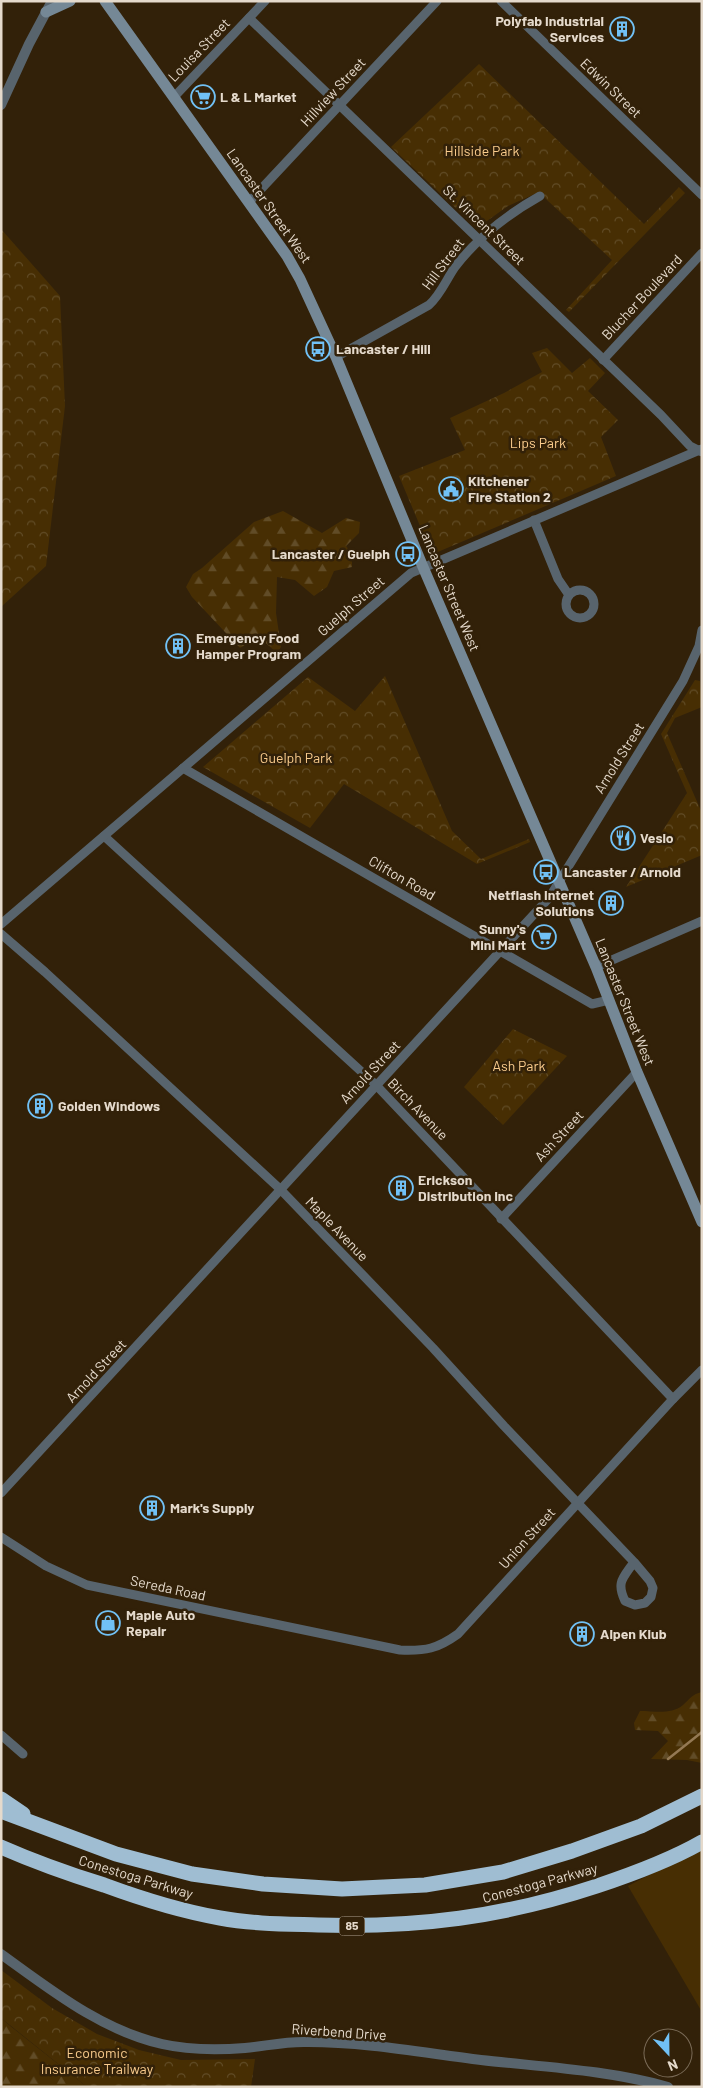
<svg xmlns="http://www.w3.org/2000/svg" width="703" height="2088" font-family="Barlow,sans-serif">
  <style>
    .grass { fill: #472e03 }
    .forest { fill: url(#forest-firs) }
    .park { fill: url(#park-crowns) }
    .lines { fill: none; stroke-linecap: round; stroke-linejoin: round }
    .stream { stroke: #947954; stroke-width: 2.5 }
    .minor { stroke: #58646d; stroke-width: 9 }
    .tertiary { stroke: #58646d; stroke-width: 10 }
    .secondary { stroke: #758896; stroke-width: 11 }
    .motorway { stroke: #9fbdd2; stroke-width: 15 }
    .labels { text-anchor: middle; stroke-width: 5; stroke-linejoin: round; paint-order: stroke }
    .shield { fill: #322109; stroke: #afa292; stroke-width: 1 }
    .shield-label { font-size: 12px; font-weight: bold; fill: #e5dacc }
    .poi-label { font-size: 14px; font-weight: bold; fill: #e5dacc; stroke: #322109; text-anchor: start }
    .street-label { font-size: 14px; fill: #e5dacc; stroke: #322109 }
    .park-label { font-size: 14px; fill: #facc8d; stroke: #322109 }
  </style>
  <defs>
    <pattern id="forest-firs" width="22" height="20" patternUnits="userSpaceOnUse" patternTransform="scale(1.25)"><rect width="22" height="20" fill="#472e03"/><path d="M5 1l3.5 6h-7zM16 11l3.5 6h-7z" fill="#614c27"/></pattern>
    <pattern id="park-crowns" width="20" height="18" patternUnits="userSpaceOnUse" patternTransform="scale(1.25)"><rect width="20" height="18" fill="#472e03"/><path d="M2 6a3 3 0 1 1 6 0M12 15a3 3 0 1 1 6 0" fill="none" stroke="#614c27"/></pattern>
  </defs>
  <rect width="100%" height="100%" fill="#322109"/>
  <!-- grass -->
  <polygon class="grass" points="702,1847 702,2012 628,1886"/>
  <!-- forest -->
  <g class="forest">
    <polygon points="283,511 322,533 346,518 360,522 359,533 346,546 352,554 352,567 334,571 327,587 314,596 295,580 277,577 276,613 281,647 277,653 259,637 240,648 192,597 186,587 193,574 202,568 254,522"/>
    <path d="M702 1692V1763L687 1760 651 1759 668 1741 658 1731 635 1730 634 1723 640 1711C655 1711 671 1715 683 1705 690 1699 692 1694 702 1692Z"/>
    <polygon points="1,2018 9,2025 87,2087 1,2087"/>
  </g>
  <!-- park -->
  <g class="park">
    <polygon points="479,64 644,224 679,187 685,193 569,312 566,310 612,260 548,201 539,192 508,206 477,228 391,147"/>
    <polygon points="1,229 60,296 65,406 46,566 1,607"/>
    <polygon points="547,348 572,373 590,358 605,373 588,391 618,420 601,437 616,476 433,554 431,552 399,476 465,450 450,418 504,393 542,372 532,353"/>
    <polygon points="385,676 452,831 481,859 529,839 530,842 477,864 344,784 310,828 203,767 308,677 355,711"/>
    <polygon points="695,680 700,681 702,707 675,718 667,733 702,813 702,855 626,887 687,793 661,734"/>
    <polygon points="513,1029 567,1056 503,1125 464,1087"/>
    <polygon points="1,1970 52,2008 97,2034 139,2050 181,2060 255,2059 251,2087 87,2087 1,2018"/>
  </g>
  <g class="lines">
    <!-- stream -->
    <polyline class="stream" points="668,1759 702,1732"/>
    <!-- minor -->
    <g class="minor">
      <polyline points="501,1 702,195"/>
      <polyline points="249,18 661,415 690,446 702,452"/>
      <polyline points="174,97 265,1"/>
      <polyline points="249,202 437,1"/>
      <path d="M336 357 429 305C441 294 446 280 455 267 478 237 508 214 540 196"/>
      <polyline points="603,360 702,253"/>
      <polyline points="534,520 558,579 569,595"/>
      <circle cx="580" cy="604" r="14"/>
      <polyline points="183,768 592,1004 609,1000"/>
      <polyline points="104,836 376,1085 673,1399"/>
      <polyline points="1,924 411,573 702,449"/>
      <path d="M1 934 45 972 280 1189 433 1348 504 1426 634 1562 650 1581 653 1588 651 1597 645 1603 635 1605 625 1601C616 1582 623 1578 634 1562"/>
      <polyline points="596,967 702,921"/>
      <polyline points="501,1219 637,1072"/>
      <polyline points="1,1493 549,898 683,681 699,646 702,630"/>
      <path d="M1 1537 46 1566 87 1585 400 1650C426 1651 437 1649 458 1634L673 1399 702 1370"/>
      <polyline points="1,1735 23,1754"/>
    </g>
    <!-- tertiary -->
    <g class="tertiary">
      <polyline points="1,105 29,44 52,1"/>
      <path d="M1 1954C51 1990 101 2030 162 2044 188 2050 218 2050 245 2048 266 2046 287 2041 308 2042 366 2042 424 2053 481 2060 543 2067 608 2070 668 2087"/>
    </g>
    <!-- secondary -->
    <g class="secondary">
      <polyline points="105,1 287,256 300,279 336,357 423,567 596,967 637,1072 702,1222"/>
      <polyline points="46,12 70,1"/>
    </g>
    <!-- motorway -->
    <g class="motorway">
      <polyline points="1,1799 23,1814"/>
      <polyline points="1,1811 116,1854 192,1874 263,1884 342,1889 425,1885 503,1872 572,1851 641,1826 702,1796"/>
      <path d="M1 1847C35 1862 69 1874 104 1885 142 1899 180 1911 220 1918 252 1924 286 1924 318 1925 417 1928 503 1917 597 1886 633 1874 669 1861 702 1842"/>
    </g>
  </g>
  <!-- icons -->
  <defs>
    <g id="building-ring" transform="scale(1.25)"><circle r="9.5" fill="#322109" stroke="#71c1f5" stroke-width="1.5"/><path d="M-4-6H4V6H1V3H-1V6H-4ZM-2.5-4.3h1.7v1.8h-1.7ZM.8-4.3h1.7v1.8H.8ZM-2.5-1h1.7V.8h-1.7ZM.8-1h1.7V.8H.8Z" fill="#71c1f5"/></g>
    <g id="supermarket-ring" transform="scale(1.25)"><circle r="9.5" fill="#322109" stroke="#71c1f5" stroke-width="1.5"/><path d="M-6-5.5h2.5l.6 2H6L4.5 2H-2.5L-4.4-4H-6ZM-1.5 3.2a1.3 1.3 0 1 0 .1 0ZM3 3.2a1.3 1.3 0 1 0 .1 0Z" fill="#71c1f5"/></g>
    <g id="bus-ring" transform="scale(1.25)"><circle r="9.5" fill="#322109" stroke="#71c1f5" stroke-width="1.5"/><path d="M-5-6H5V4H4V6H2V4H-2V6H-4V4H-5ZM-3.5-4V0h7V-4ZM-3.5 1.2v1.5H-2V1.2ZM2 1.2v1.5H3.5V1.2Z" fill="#71c1f5"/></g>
    <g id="civic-ring" transform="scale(1.25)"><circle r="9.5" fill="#322109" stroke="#71c1f5" stroke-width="1.5"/><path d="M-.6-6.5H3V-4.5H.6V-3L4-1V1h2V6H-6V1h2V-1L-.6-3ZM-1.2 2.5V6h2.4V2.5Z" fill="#71c1f5"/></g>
    <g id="restaurant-ring" transform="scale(1.25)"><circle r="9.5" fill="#322109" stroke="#71c1f5" stroke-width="1.5"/><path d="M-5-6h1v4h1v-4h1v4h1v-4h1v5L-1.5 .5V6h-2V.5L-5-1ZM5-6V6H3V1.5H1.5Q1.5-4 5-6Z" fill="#71c1f5"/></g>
    <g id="shop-ring" transform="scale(1.25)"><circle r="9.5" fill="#322109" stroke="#71c1f5" stroke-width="1.5"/><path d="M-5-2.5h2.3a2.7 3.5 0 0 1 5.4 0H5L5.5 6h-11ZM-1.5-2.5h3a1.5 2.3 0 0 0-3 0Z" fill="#71c1f5"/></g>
  </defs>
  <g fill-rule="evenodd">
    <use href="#building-ring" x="622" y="29"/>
    <use href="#supermarket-ring" x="203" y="97"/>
    <use href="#bus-ring" x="318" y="349"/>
    <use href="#civic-ring" x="451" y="489"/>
    <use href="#bus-ring" x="408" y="554"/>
    <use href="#building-ring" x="178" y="646"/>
    <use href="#restaurant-ring" x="623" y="838"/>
    <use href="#bus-ring" x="546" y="872"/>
    <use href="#building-ring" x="611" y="903"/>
    <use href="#supermarket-ring" x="544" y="937"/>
    <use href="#building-ring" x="40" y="1106"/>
    <use href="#building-ring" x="401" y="1188"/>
    <use href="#building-ring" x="152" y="1508"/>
    <use href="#shop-ring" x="108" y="1623"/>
    <use href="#building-ring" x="582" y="1634"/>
  </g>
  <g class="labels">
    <!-- shield labels -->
    <rect class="shield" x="339.5" y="1916.5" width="25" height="19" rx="4"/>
    <g class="shield-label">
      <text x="352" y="1930">85</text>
    </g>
    <!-- poi labels -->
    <g class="poi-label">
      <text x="604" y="26" text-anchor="end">Polyfab Industrial<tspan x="604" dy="16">Services</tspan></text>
      <text x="220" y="102">L &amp; L Market</text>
      <text x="336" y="354">Lancaster / Hill</text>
      <text x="468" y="486">Kitchener<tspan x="468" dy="16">Fire Station 2</tspan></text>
      <text x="390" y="559" text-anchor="end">Lancaster / Guelph</text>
      <text x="196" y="643">Emergency Food<tspan x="196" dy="16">Hamper Program</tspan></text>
      <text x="640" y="843">Veslo</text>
      <text x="564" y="877">Lancaster / Arnold</text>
      <text x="594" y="900" text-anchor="end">Netflash Internet<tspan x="594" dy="16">Solutions</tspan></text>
      <text x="526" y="934" text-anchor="end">Sunny's<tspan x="526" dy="16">Mini Mart</tspan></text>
      <text x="58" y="1111">Golden Windows</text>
      <text x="418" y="1185">Erickson<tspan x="418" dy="16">Distribution Inc</tspan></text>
      <text x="170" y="1513">Mark's Supply</text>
      <text x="126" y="1620">Maple Auto<tspan x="126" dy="16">Repair</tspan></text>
      <text x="600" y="1639">Alpen Klub</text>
    </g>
    <!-- street labels -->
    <g class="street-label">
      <text transform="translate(199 50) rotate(-46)" y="5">Louisa Street</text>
      <text transform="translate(611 88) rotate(44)" y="5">Edwin Street</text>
      <text transform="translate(333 92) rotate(-47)" y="5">Hillview Street</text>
      <text transform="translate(269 206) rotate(55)" y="5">Lancaster Street West</text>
      <text transform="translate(484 225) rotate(44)" y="5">St. Vincent Street</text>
      <text transform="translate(443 264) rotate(-53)" y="5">Hill Street</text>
      <text transform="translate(642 297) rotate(-47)" y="5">Blucher Boulevard</text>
      <text transform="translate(449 588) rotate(67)" y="5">Lancaster Street West</text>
      <text transform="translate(351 606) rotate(-41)" y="5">Guelph Street</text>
      <text transform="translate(619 758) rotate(-58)" y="5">Arnold Street</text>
      <text transform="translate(402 878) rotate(30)" y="5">Clifton Road</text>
      <text transform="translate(625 1002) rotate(68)" y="5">Lancaster Street West</text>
      <text transform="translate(370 1072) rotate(-47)" y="5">Arnold Street</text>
      <text transform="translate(418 1109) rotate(46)" y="5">Birch Avenue</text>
      <text transform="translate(559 1136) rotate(-47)" y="5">Ash Street</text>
      <text transform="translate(337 1229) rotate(46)" y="5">Maple Avenue</text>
      <text transform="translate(96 1371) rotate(-47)" y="5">Arnold Street</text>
      <text transform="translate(527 1538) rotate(-48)" y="5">Union Street</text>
      <text transform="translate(168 1588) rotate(12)" y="5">Sereda Road</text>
      <text transform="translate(136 1877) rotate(17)" y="5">Conestoga Parkway</text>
      <text transform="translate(540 1883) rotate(-15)" y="5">Conestoga Parkway</text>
      <text transform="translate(339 2032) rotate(4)" y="5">Riverbend Drive</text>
    </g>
    <!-- park labels -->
    <g class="park-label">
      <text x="482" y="156">Hillside Park</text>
      <text x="538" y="448">Lips Park</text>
      <text x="296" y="763">Guelph Park</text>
      <text x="519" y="1071">Ash Park</text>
      <text x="97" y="2058">Economic<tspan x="97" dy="16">Insurance Trailway</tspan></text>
    </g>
  </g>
  <!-- border -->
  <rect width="703" height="2088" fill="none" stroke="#e5dacc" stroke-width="5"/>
  <!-- north arrow -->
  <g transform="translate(668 2053) rotate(158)"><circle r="24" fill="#322109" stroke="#7a6b57"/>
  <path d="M0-4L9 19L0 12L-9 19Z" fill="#71c1f5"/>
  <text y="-8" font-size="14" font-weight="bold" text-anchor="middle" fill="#e5dacc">N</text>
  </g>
</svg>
